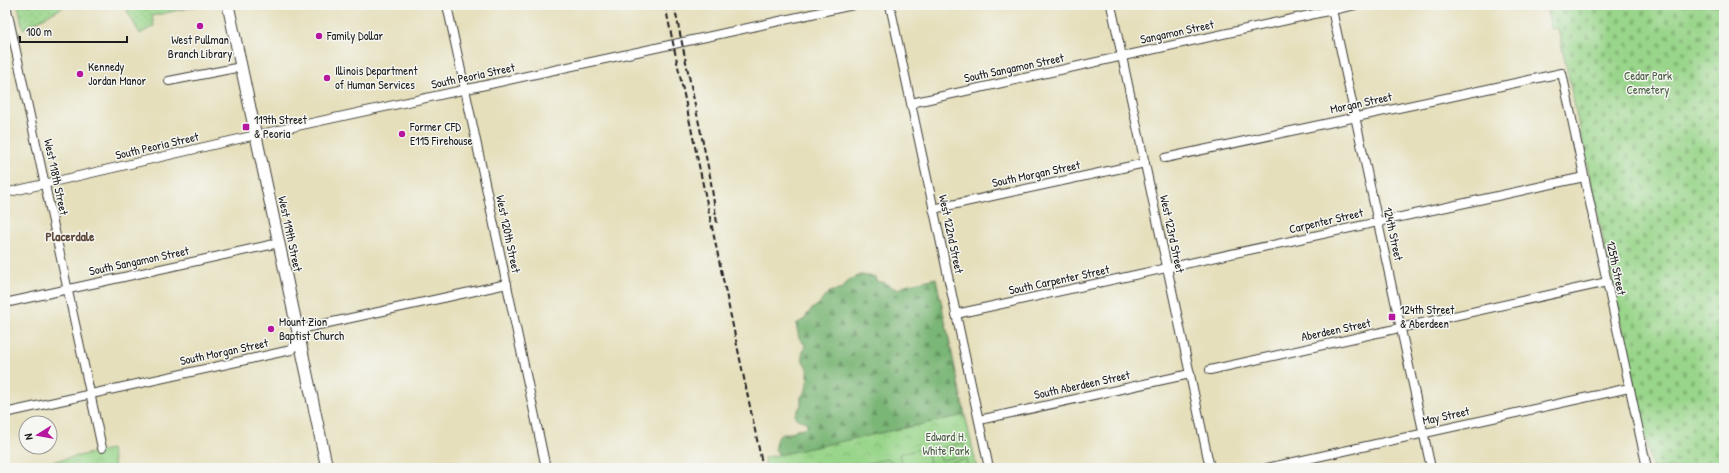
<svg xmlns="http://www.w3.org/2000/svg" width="1729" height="473" font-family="'Patrick Hand',sans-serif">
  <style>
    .grass { fill: url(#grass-dots); stroke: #5a7853 }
    .forest { fill: url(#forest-firs); stroke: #4b6949 }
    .cemetery { fill: url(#cemetery-stones); stroke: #5a7853 }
    .park { fill: url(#park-crowns); stroke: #5a7853 }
    .pitch { fill: #99d58a; stroke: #5a7853 }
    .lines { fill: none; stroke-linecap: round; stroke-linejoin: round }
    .street-casing { stroke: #3a3934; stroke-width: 10 }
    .secondary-casing { stroke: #3a3934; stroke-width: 13 }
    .street { stroke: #fff; stroke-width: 8 }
    .secondary { stroke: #fff; stroke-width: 11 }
    .rail { stroke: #1c1c1c; stroke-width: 2; stroke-dasharray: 6 3; stroke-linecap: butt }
    .poi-dot { fill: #b5179e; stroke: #f6f6f2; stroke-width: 1.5 }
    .labels { text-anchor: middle; stroke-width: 3; stroke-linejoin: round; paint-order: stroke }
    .street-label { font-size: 12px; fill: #1c1c1c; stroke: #f6f6f2 }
    .poi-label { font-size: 12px; fill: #1c1c1c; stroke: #f6f6f2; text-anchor: start }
    .park-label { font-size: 12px; fill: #485d42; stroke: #f6f6f2 }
    .neighbourhood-label { font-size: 13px; font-weight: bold; fill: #5f493b; stroke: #f6f6f2 }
  </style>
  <defs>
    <pattern id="grass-dots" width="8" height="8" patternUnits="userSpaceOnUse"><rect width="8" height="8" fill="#99d58a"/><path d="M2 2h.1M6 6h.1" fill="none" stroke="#83b676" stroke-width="1.8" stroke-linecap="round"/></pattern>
    <pattern id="forest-firs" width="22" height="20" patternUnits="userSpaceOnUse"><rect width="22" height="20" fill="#7ab676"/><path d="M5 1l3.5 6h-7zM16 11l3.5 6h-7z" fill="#639360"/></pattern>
    <pattern id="cemetery-stones" width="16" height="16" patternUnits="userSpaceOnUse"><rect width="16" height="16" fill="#99d58a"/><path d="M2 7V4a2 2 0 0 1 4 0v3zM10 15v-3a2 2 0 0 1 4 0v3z" fill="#83b676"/></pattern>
    <pattern id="park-crowns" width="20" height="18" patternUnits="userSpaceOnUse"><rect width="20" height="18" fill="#99d58a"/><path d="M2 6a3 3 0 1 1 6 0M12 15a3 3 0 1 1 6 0" fill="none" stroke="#83b676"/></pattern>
  </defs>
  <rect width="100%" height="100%" fill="#f6f6f2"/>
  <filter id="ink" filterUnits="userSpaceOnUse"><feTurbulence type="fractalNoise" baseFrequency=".025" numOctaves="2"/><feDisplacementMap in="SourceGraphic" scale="8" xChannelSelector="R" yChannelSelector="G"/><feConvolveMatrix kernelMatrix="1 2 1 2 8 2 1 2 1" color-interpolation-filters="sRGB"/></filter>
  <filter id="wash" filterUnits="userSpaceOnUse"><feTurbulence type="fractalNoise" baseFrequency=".012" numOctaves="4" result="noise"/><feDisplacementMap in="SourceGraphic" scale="16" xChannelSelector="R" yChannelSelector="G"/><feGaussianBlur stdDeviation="0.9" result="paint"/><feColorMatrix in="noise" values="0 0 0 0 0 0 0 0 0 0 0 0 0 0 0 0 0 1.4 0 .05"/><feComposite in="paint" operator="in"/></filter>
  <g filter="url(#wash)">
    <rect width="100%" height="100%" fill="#e5dfbb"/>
    <!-- grass -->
    <g class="grass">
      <polygon points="18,5 67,5 23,29"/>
      <polygon points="124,5 201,5 152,16 154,26 140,34"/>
    </g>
    <!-- forest -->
    <path class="forest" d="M861 275 875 277 876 281 885 283 893 288 900 289 905 285 936 278 965 415 779 455 775 449C775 437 779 432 791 433L797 429 805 428 808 425 806 422 797 419 795 415 801 405V397L806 390 808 376V370L803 361 802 355 805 345 799 338 796 324 805 319C808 311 812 309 819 304 823 300 824 295 830 292 833 290 838 291 842 289L849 280Z"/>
    <!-- cemetery -->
    <polygon class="cemetery" points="1546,5 1724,5 1724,468 1652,468 1558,28 1551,29"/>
    <!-- park -->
    <g class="park">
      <polygon points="965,415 977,468 766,468 764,458"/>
      <polygon points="111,449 115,468 23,468"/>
    </g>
    <!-- pitch -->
    <g class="pitch">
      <polygon points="963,443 966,455 941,460 938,449"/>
      <polygon points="926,448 930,463 902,468 899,454"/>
      <polygon points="887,459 895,463 896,468 847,468"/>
      <polygon points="966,459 968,468 942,468 942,464"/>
    </g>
  </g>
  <g filter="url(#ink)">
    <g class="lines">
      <!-- street casing -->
      <g class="street-casing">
        <g id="street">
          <polyline points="6,5 102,448"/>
          <polyline points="447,5 546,468"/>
          <polyline points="890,5 989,468"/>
          <polyline points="1111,5 1210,468"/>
          <polyline points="1331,5 1431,468"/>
          <polyline points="169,81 241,67"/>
          <polyline points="911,103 1355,5"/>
          <polyline points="1165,158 1562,73 1647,468"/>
          <polyline points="5,193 256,135 853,5"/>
          <polyline points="933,209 1145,163"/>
          <polyline points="5,303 279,243"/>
          <polyline points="956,314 1584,177"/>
          <polyline points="1210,370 1607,282"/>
          <polyline points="5,413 291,350 305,328 507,284"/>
          <polyline points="979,420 1190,374"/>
          <polyline points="1267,468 1629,388"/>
        </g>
      </g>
      <!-- secondary casing -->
      <g class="secondary-casing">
        <polyline id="secondary" points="228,5 327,468"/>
      </g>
      <!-- street -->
      <use href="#street" class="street"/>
      <!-- secondary -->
      <use href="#secondary" class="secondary"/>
      <!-- rail -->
      <g class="rail">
        <polyline points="665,5 763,468"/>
        <polyline points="674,5 710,176 717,223"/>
      </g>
    </g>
  </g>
  <!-- markers -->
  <g class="poi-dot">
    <circle cx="200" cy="26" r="4"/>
    <circle cx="319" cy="36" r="4"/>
    <circle cx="80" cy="74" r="4"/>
    <circle cx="327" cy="78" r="4"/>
    <rect x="242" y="123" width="8" height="8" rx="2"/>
    <circle cx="402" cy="134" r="4"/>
    <rect x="1388" y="313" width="8" height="8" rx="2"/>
    <circle cx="271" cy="329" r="4"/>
  </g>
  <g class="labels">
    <!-- street labels -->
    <g class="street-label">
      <text transform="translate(1177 32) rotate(-12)" y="4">Sangamon Street</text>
      <text transform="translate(1014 68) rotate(-12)" y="4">South Sangamon Street</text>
      <text transform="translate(473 76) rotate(-12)" y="4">South Peoria Street</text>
      <text transform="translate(1361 103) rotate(-12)" y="4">Morgan Street</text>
      <text transform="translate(157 146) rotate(-13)" y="4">South Peoria Street</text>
      <text transform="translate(1036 174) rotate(-12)" y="4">South Morgan Street</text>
      <text transform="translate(56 177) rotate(78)" y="4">West 118th Street</text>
      <text transform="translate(1326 221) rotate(-13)" y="4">Carpenter Street</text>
      <text transform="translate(290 234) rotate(78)" y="4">West 119th Street</text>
      <text transform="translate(508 234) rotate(78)" y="4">West 120th Street</text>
      <text transform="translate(951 234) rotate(78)" y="4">West 122nd Street</text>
      <text transform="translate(1172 234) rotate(78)" y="4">West 123rd Street</text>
      <text transform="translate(1393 234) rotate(78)" y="4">124th Street</text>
      <text transform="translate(139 261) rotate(-12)" y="4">South Sangamon Street</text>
      <text transform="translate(1616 268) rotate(78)" y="4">125th Street</text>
      <text transform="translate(1059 280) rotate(-12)" y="4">South Carpenter Street</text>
      <text transform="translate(1336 330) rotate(-12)" y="4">Aberdeen Street</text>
      <text transform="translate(224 352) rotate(-12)" y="4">South Morgan Street</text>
      <text transform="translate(1082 385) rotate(-12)" y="4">South Aberdeen Street</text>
      <text transform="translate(1446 416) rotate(-12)" y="4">May Street</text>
    </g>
    <!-- poi labels -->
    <g class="poi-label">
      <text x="327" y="40">Family Dollar</text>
      <text x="200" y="44" text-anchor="middle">West Pullman<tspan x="200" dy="14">Branch Library</tspan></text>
      <text x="88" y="71">Kennedy<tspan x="88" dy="14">Jordan Manor</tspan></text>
      <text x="335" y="75">Illinois Department<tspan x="335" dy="14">of Human Services</tspan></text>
      <text x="254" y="124">119th Street<tspan x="254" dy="14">&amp; Peoria</tspan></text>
      <text x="410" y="131">Former CFD<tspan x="410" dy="14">E115 Firehouse</tspan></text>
      <text x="1400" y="314">124th Street<tspan x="1400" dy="14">&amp; Aberdeen</tspan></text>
      <text x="279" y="326">Mount Zion<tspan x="279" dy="14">Baptist Church</tspan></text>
    </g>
    <!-- park labels -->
    <g class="park-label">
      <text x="1648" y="80">Cedar Park<tspan x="1648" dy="14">Cemetery</tspan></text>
      <text x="946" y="441">Edward H.<tspan x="946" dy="14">White Park</tspan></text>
    </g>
    <!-- neighbourhood labels -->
    <g class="neighbourhood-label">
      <text x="70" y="241">Placerdale</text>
    </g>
  </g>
  <!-- margin -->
  <rect width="1729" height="473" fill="none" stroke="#f6f6f2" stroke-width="20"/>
  <!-- north arrow -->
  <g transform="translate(38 435) rotate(259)"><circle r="19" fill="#f6f6f2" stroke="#9f9f9c"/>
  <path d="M0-3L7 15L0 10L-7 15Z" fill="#b5179e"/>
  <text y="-6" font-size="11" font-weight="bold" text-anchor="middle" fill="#1c1c1c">N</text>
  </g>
  <!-- scale -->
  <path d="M20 36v6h107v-6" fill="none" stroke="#1c1c1c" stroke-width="2"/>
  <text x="26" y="36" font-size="12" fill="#1c1c1c" stroke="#f6f6f2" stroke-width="3" paint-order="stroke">100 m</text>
</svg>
